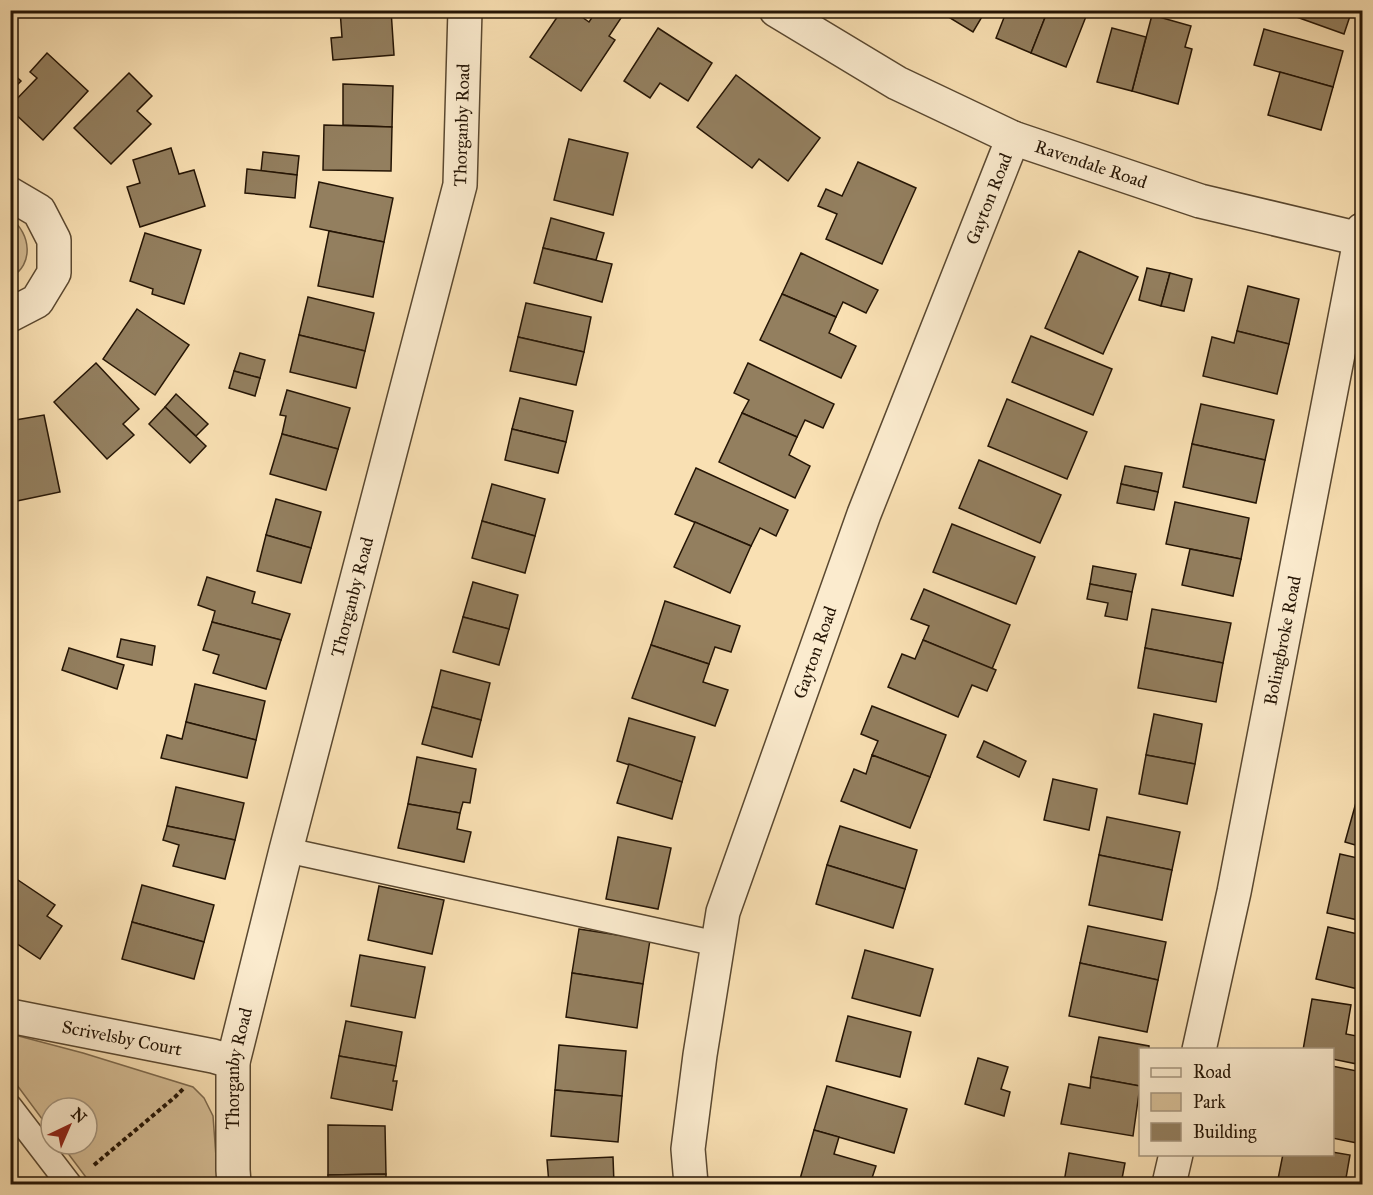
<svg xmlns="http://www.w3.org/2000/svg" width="1373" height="1195" font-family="'IM FELL Great Primer',serif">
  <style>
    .green { fill: #d5bd95; stroke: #7d694d; stroke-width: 1.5 }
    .building { fill: #937f5f; stroke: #251505; stroke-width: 1.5 }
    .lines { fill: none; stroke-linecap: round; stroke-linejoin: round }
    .lane-casing { stroke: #5a4830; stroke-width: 27 }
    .street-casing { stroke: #5a4830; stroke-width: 36 }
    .path { stroke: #251505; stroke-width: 4; stroke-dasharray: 4.5 3; stroke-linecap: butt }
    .lane { stroke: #fbebce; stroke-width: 24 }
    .street { stroke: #fbebce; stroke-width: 33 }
    .labels { text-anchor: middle; stroke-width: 4.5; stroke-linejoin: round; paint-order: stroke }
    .street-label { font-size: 18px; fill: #251505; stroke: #fbebce }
  </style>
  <rect width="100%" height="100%" fill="#f9e0b3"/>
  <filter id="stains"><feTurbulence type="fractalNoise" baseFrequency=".00333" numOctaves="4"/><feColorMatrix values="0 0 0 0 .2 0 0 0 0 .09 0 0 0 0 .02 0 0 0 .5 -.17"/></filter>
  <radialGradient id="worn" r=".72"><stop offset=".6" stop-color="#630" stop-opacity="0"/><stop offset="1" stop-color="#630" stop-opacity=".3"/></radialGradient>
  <!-- green -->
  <g class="green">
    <path d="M11 219C31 233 34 265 11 277Z"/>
    <polygon points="11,1034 83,1053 193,1087 204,1098 213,1116 218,1184 91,1184 61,1144 87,1144 87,1108 51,1108 51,1131 11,1077"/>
  </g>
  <!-- building -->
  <g class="building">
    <polygon points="340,10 391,10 394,55 333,60 331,38 342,37"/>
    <polygon points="562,10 572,10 589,22 597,10 625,12 609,36 615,40 581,91 530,57"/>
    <polygon points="937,10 986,10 973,32"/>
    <polygon points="1007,10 1048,10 1031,53 996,38"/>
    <polygon points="1048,10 1077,10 1087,14 1066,67 1031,53"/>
    <polygon points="1293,10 1352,10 1344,34 1291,15"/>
    <polygon points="1152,15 1191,26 1185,47 1192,49 1178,104 1132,91"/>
    <polygon points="658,28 712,63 688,101 660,83 650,98 624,81"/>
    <polygon points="1112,28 1146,37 1132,91 1097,82"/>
    <polygon points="1264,29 1343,51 1333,87 1254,65"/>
    <polygon points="47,53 88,91 43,140 10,109 10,106 37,78 30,72"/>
    <polygon points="10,71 21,81 10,92"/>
    <polygon points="1280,72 1333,87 1321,130 1268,115"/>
    <polygon points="129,73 152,96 137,111 151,124 111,164 74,128"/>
    <polygon points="736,75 820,138 788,181 759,159 752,168 697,127"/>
    <polygon points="343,84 393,86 392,127 343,125"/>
    <polygon points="324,125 392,127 391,171 323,170"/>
    <polygon points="569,139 628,153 613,215 554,200"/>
    <polygon points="171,148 179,174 194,170 205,206 140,227 127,187 140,183 133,160"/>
    <polygon points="263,152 299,156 297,175 261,171"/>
    <polygon points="858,162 916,188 882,264 826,239 837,214 818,206 826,189 842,196"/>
    <polygon points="247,169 297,175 295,198 245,193"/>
    <polygon points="319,182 393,198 384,242 310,227"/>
    <polygon points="551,218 604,233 596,260 543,248"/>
    <polygon points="329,231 384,242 373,297 318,286"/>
    <polygon points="145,233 201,250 184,304 152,294 153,289 130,281"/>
    <polygon points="543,248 612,264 602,302 534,283"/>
    <polygon points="1079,251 1138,277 1103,354 1045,328"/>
    <polygon points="801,253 878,290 866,313 843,302 836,317 782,294"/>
    <polygon points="1147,268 1170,273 1161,306 1139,300"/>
    <polygon points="1170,273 1192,279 1184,311 1161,306"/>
    <polygon points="1248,286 1299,299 1289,344 1237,331"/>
    <polygon points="782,294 836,317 829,333 856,346 841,378 760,340"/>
    <polygon points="308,297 374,313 365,351 299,335"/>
    <polygon points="526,303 591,317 584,352 518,337"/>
    <polygon points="137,309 189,345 155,395 103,359"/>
    <polygon points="1237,331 1289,344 1277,394 1203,376 1212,337 1234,343"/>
    <polygon points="299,335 365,351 356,388 290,372"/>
    <polygon points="1031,336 1112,369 1093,415 1012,382"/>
    <polygon points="518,337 584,352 576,385 510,371"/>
    <polygon points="240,353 265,360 260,378 234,371"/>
    <polygon points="96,363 139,409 123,424 134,435 107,459 54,402"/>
    <polygon points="748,363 834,404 823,428 805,420 797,437 742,413 749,400 734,393"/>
    <polygon points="234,371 260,378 255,396 229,388"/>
    <polygon points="287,390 350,408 338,449 282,434 286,416 280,415"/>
    <polygon points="176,394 208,424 196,436 165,407"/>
    <polygon points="520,398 573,411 566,442 512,429"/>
    <polygon points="1007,399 1087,432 1067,479 988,446"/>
    <polygon points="1201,404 1274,420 1265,460 1192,444"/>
    <polygon points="165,407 206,446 190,463 149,424"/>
    <polygon points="742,413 797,437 789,455 810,466 795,498 719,462"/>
    <polygon points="44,415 60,492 12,502 10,421"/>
    <polygon points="512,429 566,442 558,473 505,460"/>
    <polygon points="282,434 338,449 326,490 270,474"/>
    <polygon points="1192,444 1265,460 1256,503 1183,487"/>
    <polygon points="979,460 1061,495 1040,543 959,508"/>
    <polygon points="1125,466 1162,473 1158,492 1121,484"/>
    <polygon points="696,468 788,510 776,536 760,528 751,546 675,514"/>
    <polygon points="492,484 545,499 535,536 482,521"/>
    <polygon points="1121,484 1158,492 1154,510 1117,503"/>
    <polygon points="276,499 321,512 311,548 266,535"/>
    <polygon points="1175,502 1249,518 1241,559 1166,544"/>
    <polygon points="482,521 535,536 525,573 472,558"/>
    <polygon points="695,522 751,546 730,593 674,567"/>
    <polygon points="952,524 1035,557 1016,604 933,572"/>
    <polygon points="266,535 311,548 301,583 257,571"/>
    <polygon points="1190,549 1241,559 1233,596 1182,585"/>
    <polygon points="1093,566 1136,574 1132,592 1090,584"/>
    <polygon points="207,577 255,592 252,603 290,614 281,640 212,622 215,611 198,605"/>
    <polygon points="473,582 518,595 509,629 463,617"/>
    <polygon points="1090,584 1132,592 1127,620 1105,616 1108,603 1087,599"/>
    <polygon points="924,589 1010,625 992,669 923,640 929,626 911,619"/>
    <polygon points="665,601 740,626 731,652 715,647 709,664 651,645"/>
    <polygon points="1152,609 1231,623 1223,663 1145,648"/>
    <polygon points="463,617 509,629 499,665 453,652"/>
    <polygon points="212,622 281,640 266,689 213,673 219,655 203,650"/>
    <polygon points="121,639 155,646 152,665 117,657"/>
    <polygon points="923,640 996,670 987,691 972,685 958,717 888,687 902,654 915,659"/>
    <polygon points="651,645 709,664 703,682 728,690 715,726 632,698"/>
    <polygon points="69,648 124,665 117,689 62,670"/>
    <polygon points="1145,648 1223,663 1216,702 1138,688"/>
    <polygon points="441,670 490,683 481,720 432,707"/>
    <polygon points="195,684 265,701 256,740 186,722"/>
    <polygon points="872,706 946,735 930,777 872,755 878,741 861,734"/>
    <polygon points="432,707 481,720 472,757 422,744"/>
    <polygon points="1154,714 1202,724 1195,764 1146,755"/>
    <polygon points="629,718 695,737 682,782 617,761"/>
    <polygon points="186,722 256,740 247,778 161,758 167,735 182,739"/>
    <polygon points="984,741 1026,761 1019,777 977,757"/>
    <polygon points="872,755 930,777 910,828 841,801 854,769 866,774"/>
    <polygon points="1146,755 1195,764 1187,804 1139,794"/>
    <polygon points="417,757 476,769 470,803 463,802 460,813 408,804"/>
    <polygon points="629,764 682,782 672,819 617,803"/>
    <polygon points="1053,779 1097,789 1089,830 1044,820"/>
    <polygon points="1362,781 1362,847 1345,842"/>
    <polygon points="176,787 244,803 235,840 167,826"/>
    <polygon points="408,804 460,813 457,829 471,832 464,862 398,848"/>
    <polygon points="1107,817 1180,832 1172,870 1099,855"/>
    <polygon points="167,826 235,840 225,879 173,866 179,845 163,840"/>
    <polygon points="840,826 917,850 905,889 827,865"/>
    <polygon points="618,837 671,848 658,909 606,899"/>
    <polygon points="1340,854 1362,859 1362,921 1327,913"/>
    <polygon points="1099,855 1172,870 1162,920 1089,905"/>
    <polygon points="827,865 905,889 893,928 816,904"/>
    <polygon points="15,878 55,905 47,916 62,926 40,959 10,939 10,886"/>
    <polygon points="142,885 214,905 204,942 132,922"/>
    <polygon points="379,886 444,900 432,954 368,940"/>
    <polygon points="132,922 204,942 194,979 122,959"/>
    <polygon points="1088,926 1166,942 1158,980 1080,963"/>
    <polygon points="1328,927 1362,935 1362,990 1316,979"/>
    <polygon points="579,929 650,940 643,984 572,973"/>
    <polygon points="865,950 933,969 920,1016 852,998"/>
    <polygon points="360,955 425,967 415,1018 351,1006"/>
    <polygon points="1080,963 1158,980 1147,1032 1069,1016"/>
    <polygon points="572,973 643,984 637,1028 566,1017"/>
    <polygon points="1312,999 1351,1005 1346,1034 1362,1037 1357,1064 1332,1059 1332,1050 1303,1050"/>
    <polygon points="848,1016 911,1032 900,1077 836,1061"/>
    <polygon points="346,1021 402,1032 396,1066 339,1056"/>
    <polygon points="1099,1037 1149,1046 1149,1050 1140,1050 1140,1086 1091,1077"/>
    <polygon points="559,1045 626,1051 622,1096 555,1090"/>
    <polygon points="339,1056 396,1066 393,1081 397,1081 392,1110 331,1098"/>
    <polygon points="978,1058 1008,1067 1001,1089 1010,1092 1004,1116 965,1104"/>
    <polygon points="1332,1066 1362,1072 1362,1144 1332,1138"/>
    <polygon points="1091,1077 1140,1086 1133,1136 1061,1124 1069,1084 1090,1088"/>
    <polygon points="827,1086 907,1109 894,1153 814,1130"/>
    <polygon points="555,1090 622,1096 618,1142 551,1136"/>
    <polygon points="328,1125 385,1126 386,1174 328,1175"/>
    <polygon points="814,1130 839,1137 834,1154 876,1166 870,1184 823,1184 800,1179"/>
    <polygon points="1332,1152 1350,1155 1345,1184 1277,1184 1283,1154 1332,1154"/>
    <polygon points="1069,1153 1125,1163 1121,1184 1078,1184 1064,1182"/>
    <polygon points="613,1157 614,1184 549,1184 547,1160"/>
    <polygon points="386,1174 386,1184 328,1184 328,1175"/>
    <polygon points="800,1179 823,1184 799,1184"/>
  </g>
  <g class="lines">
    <!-- lane casing -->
    <g class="lane-casing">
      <g id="lane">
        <polyline points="286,850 718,944"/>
        <polyline points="10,1107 69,1184"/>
      </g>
    </g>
    <!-- street casing -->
    <g class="street-casing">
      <g id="street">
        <path id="s1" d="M776 10 897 83 1013 138 1200 201 1360 239"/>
        <polyline points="10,194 39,211 54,240 54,273 37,301 10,315"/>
        <path id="s2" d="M10 1016 213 1056 233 1062"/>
        <path id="s3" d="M1199 1050 1234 892 1362 230"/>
        <path id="s4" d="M234 1184 233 1170V1062L286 850 460 185 465 10"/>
        <path id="s5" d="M691 1184 688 1149 700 1055 723 912 864 514 1013 138"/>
        <polyline points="1169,1184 1176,1154"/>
      </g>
    </g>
    <!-- path -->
    <polyline class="path" points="94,1165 175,1097 184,1088"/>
    <!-- lane -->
    <use href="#lane" class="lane"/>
    <!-- street -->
    <use href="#street" class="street"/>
  </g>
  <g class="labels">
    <!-- street labels -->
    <g class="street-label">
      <text dy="6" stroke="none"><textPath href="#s4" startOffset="1088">Thorganby Road</textPath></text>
      <text dy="6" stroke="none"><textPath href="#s1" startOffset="352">Ravendale Road</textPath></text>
      <text dy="6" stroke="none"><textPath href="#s5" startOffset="1036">Gayton Road</textPath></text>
      <text dy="6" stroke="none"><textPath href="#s4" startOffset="602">Thorganby Road</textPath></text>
      <text dy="6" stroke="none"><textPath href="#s3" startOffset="418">Bolingbroke Road</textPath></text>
      <text dy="6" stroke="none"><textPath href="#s5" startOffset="550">Gayton Road</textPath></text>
      <text dy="6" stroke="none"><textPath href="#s2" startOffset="114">Scrivelsby Court</textPath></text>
      <text dy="6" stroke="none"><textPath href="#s4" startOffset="116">Thorganby Road</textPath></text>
    </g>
  </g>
  <!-- margin -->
  <rect width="1373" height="1195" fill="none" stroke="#f9e0b3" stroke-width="36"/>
  <rect x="12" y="12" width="1349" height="1171" fill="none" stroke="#251505" stroke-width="3"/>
  <rect x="18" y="18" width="1337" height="1159" fill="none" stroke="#251505" stroke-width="1.5"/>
  <!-- legend -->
  <rect x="1139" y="1048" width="195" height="108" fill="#fbebce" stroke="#a5957e" stroke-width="1.5"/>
  <rect x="1151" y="1068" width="30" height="9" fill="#fbebce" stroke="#a5957e" stroke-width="1.5"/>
  <text x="1193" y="1078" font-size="18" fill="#251505">Road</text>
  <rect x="1151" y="1093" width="30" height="18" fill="#d5bd95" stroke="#a5957e" stroke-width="1.5"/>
  <text x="1193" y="1108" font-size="18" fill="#251505">Park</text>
  <rect x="1151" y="1123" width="30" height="18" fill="#937f5f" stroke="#a5957e" stroke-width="1.5"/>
  <text x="1193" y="1138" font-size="18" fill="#251505">Building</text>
  <!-- north arrow -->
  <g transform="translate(69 1126) rotate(44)"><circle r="28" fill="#fbebce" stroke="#a5957e" stroke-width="1.5"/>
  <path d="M0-4.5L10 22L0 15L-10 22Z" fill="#8f2418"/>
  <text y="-9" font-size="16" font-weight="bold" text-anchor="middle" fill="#251505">N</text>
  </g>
  <rect width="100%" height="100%" filter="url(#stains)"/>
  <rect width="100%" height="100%" fill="url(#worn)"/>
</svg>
